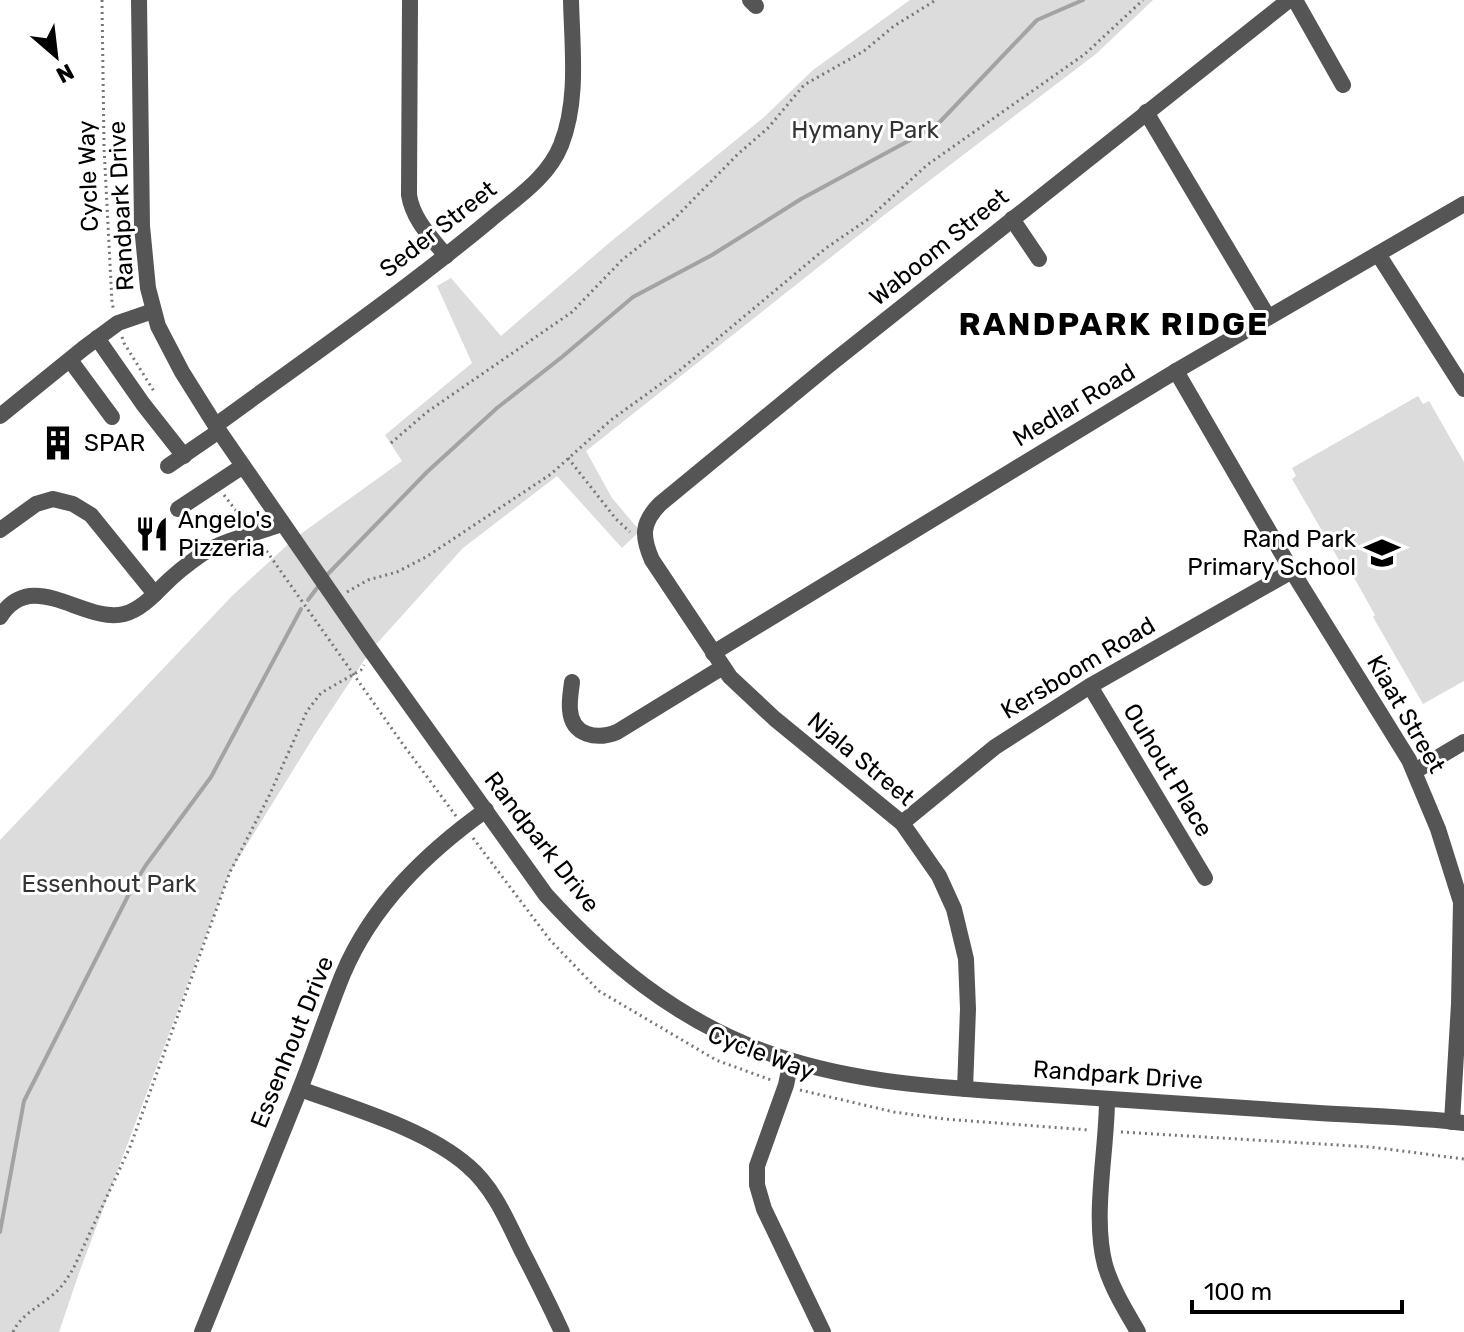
<svg xmlns="http://www.w3.org/2000/svg" width="1464" height="1332" font-family="Rubik,sans-serif">
  <style>
    .green { fill: #dcdcdc }
    .lines { fill: none; stroke-linecap: round; stroke-linejoin: round }
    .stream { stroke: #a3a3a3; stroke-width: 4 }
    .path { stroke: #777; stroke-width: 3; stroke-dasharray: 2 4; stroke-linecap: butt }
    .minor { stroke: #555; stroke-width: 16 }
    .labels { text-anchor: middle; stroke-width: 6; stroke-linejoin: round; paint-order: stroke }
    .park-label { font-size: 24px; fill: #333; stroke: #fff }
    .street-label { font-size: 24px; fill: #000; stroke: #fff }
    .poi-label { font-size: 24px; fill: #000; stroke: #fff; text-anchor: start }
    .district-label { font-size: 32px; font-weight: bold; letter-spacing: 2px; fill: #000; stroke: #fff }
  </style>
  <rect width="100%" height="100%" fill="#fff"/>
  <!-- green -->
  <g class="green">
    <polygon points="910,0 1153,0 1096,54 883,216 586,451 612,498 640,531 622,548 557,476 463,548 371,650 316,733 230,872 79,1273 59,1332 0,1332 0,840 233,595 295,538 402,461 385,435 472,363 437,286 451,278 501,336 609,243 763,118 813,70"/>
    <polygon points="1418,396 1423,404 1429,401 1464,462 1464,681 1423,704 1373,617 1375,615 1347,565 1343,567 1292,479 1296,476 1292,468"/>
  </g>
  <g class="lines">
    <!-- stream -->
    <g class="stream">
      <polyline points="325,577 427,472 497,408 562,357 633,297 712,255 801,199 936,126 1037,20 1083,0"/>
      <polyline points="308,600 320,584"/>
      <polyline points="0,1232 24,1101 133,886 146,865 211,777 301,609"/>
    </g>
    <!-- path -->
    <g class="path">
      <polyline points="102,0 104,147 112,303 114,311"/>
      <polyline points="122,337 124,343 155,393"/>
      <polyline points="391,443 427,412 572,312 622,260 674,219 738,154 768,128 804,85 864,51 894,26 936,0"/>
      <polyline points="568,458 616,519 630,532"/>
      <polyline points="224,495 244,521"/>
      <polyline points="263,546 402,743 456,816"/>
      <polyline points="347,592 368,580 397,572 426,557 551,474 611,420 680,370 826,248 867,220 927,165 1085,54 1143,0"/>
      <polyline points="473,838 550,940 599,991 716,1060 771,1080"/>
      <polyline points="800,1090 894,1112 944,1119 1089,1130"/>
      <polyline points="1121,1132 1371,1147 1464,1159"/>
      <path d="M13 1332C21 1315 37 1308 50 1297 61 1289 68 1278 74 1267L130 1147 230 872 269 796 307 711 321 693 361 670 364 665"/>
    </g>
    <!-- minor -->
    <g class="minor">
      <path d="M139 0 142 226 148 288 158 326 182 372 219 431 369 648 546 895C606 961 675 1018 760 1050 844 1082 933 1087 1022 1093 1121 1100 1220 1106 1319 1113 1367 1116 1416 1117 1464 1123"/>
      <path d="M410 0 409 195C413 220 431 237 446 256"/>
      <polyline points="750,0 756,6"/>
      <polyline points="1295,0 1343,85"/>
      <polyline points="1146,112 1268,317"/>
      <polyline points="1012,219 1039,259"/>
      <polyline points="1378,254 1464,389"/>
      <polyline points="97,338 143,404 184,456"/>
      <polyline points="70,360 112,417"/>
      <polyline points="1176,371 1292,571 1409,760 1438,829 1461,902 1459,1004 1452,1122"/>
      <polyline points="0,416 84,348 118,323 153,311"/>
      <path d="M216 425C308 358 402 293 490 220 516 198 548 178 561 145 579 100 572 47 571 0"/>
      <polyline points="168,466 219,431"/>
      <polyline points="178,509 243,466"/>
      <polyline points="0,530 36,504 53,499 73,504 91,515 155,594"/>
      <path d="M0 617C32 566 84 624 124 614 140 610 153 596 164 585 175 574 189 563 202 554 224 540 257 533 282 524"/>
      <polyline points="713,653 1176,371 1464,204"/>
      <path d="M572 682C571 691 569 701 570 710 572 736 597 740 617 732L723 667"/>
      <polyline points="1090,686 1205,878"/>
      <polyline points="1415,771 1464,742"/>
      <polyline points="902,823 995,747 1090,686 1292,571"/>
      <polyline points="791,1061 786,1085 757,1166 757,1185 764,1209 823,1332"/>
      <path d="M300 1089C352 1108 426 1129 468 1166 493 1187 507 1220 521 1249 535 1276 549 1304 562 1332"/>
      <path d="M965 1089 968 1009 966 959 954 909 939 876 902 823 775 719 730 677 652 560C642 537 641 523 660 504L829 365 1289 0"/>
      <path d="M1107 1099C1107 1151 1092 1216 1105 1265 1112 1289 1126 1311 1138 1332"/>
      <path d="M202 1332C234 1253 266 1173 298 1094 314 1054 327 1013 343 974 372 905 426 853 486 810"/>
    </g>
  </g>
  <!-- icons -->
  <defs>
    <g id="building-bare" transform="scale(2.76)"><path d="M-4-6H4V6H1V3H-1V6H-4ZM-2.5-4.3h1.7v1.8h-1.7ZM.8-4.3h1.7v1.8H.8ZM-2.5-1h1.7V.8h-1.7ZM.8-1h1.7V.8H.8Z" fill="#000" stroke="#fff" stroke-width="2.5" paint-order="stroke"/></g>
    <g id="restaurant-bare" transform="scale(2.76)"><path d="M-5-6h1v4h1v-4h1v4h1v-4h1v5L-1.5 .5V6h-2V.5L-5-1ZM5-6V6H3V1.5H1.5Q1.5-4 5-6Z" fill="#000" stroke="#fff" stroke-width="2.5" paint-order="stroke"/></g>
    <g id="school-bare" transform="scale(2.76)"><path d="M0-5L7-2L0 1L-7-2ZM-4 1L0 2.5L4 1V4Q0 6-4 4Z" fill="#000" stroke="#fff" stroke-width="2.5" paint-order="stroke"/></g>
  </defs>
  <g fill-rule="evenodd">
    <use href="#building-bare" x="58" y="443"/>
    <use href="#restaurant-bare" x="152" y="534"/>
    <use href="#school-bare" x="1382" y="553"/>
  </g>
  <g class="labels">
    <!-- park labels -->
    <g class="park-label">
      <text x="865" y="138">Hymany Park</text>
      <text x="109" y="892">Essenhout Park</text>
    </g>
    <!-- street labels -->
    <g class="street-label">
      <text transform="translate(88 176) rotate(-92)" y="8">Cycle Way</text>
      <text transform="translate(121 206) rotate(-93)" y="8">Randpark Drive</text>
      <text transform="translate(438 229) rotate(-38)" y="8">Seder Street</text>
      <text transform="translate(939 247) rotate(-39)" y="8">Waboom Street</text>
      <text transform="translate(1074 405) rotate(-31)" y="8">Medlar Road</text>
      <text transform="translate(1078 668) rotate(-31)" y="8">Kersboom Road</text>
      <text transform="translate(1406 714) rotate(60)" y="8">Kiaat Street</text>
      <text transform="translate(861 759) rotate(40)" y="8">Njala Street</text>
      <text transform="translate(1168 770) rotate(59)" y="8">Ouhout Place</text>
      <text transform="translate(542 842) rotate(52)" y="8">Randpark Drive</text>
      <text transform="translate(292 1042) rotate(-68)" y="8">Essenhout Drive</text>
      <text transform="translate(761 1053) rotate(21)" y="8">Cycle Way</text>
      <text transform="translate(1118 1075) rotate(4)" y="8">Randpark Drive</text>
    </g>
    <!-- poi labels -->
    <g class="poi-label">
      <text x="84" y="451">SPAR</text>
      <text x="178" y="528">Angelo's<tspan x="178" dy="28">Pizzeria</tspan></text>
      <text x="1356" y="547" text-anchor="end">Rand Park<tspan x="1356" dy="28">Primary School</tspan></text>
    </g>
    <!-- district labels -->
    <g class="district-label">
      <text x="1114" y="335">RANDPARK RIDGE</text>
    </g>
  </g>
  <!-- north arrow -->
  <g transform="translate(56 56) rotate(152)" stroke="#ffffff" stroke-width="6" paint-order="stroke">
  <path d="M0-6L14 30L0 20L-14 30Z" fill="#000000"/>
  <text y="-12" font-size="22" font-weight="bold" text-anchor="middle" fill="#000000">N</text>
  </g>
  <!-- scale -->
  <path d="M1192 1300v12h210v-12" fill="none" stroke="#000000" stroke-width="4"/>
  <text x="1204" y="1300" font-size="24" fill="#000000" stroke="#ffffff" stroke-width="6" paint-order="stroke">100 m</text>
</svg>
